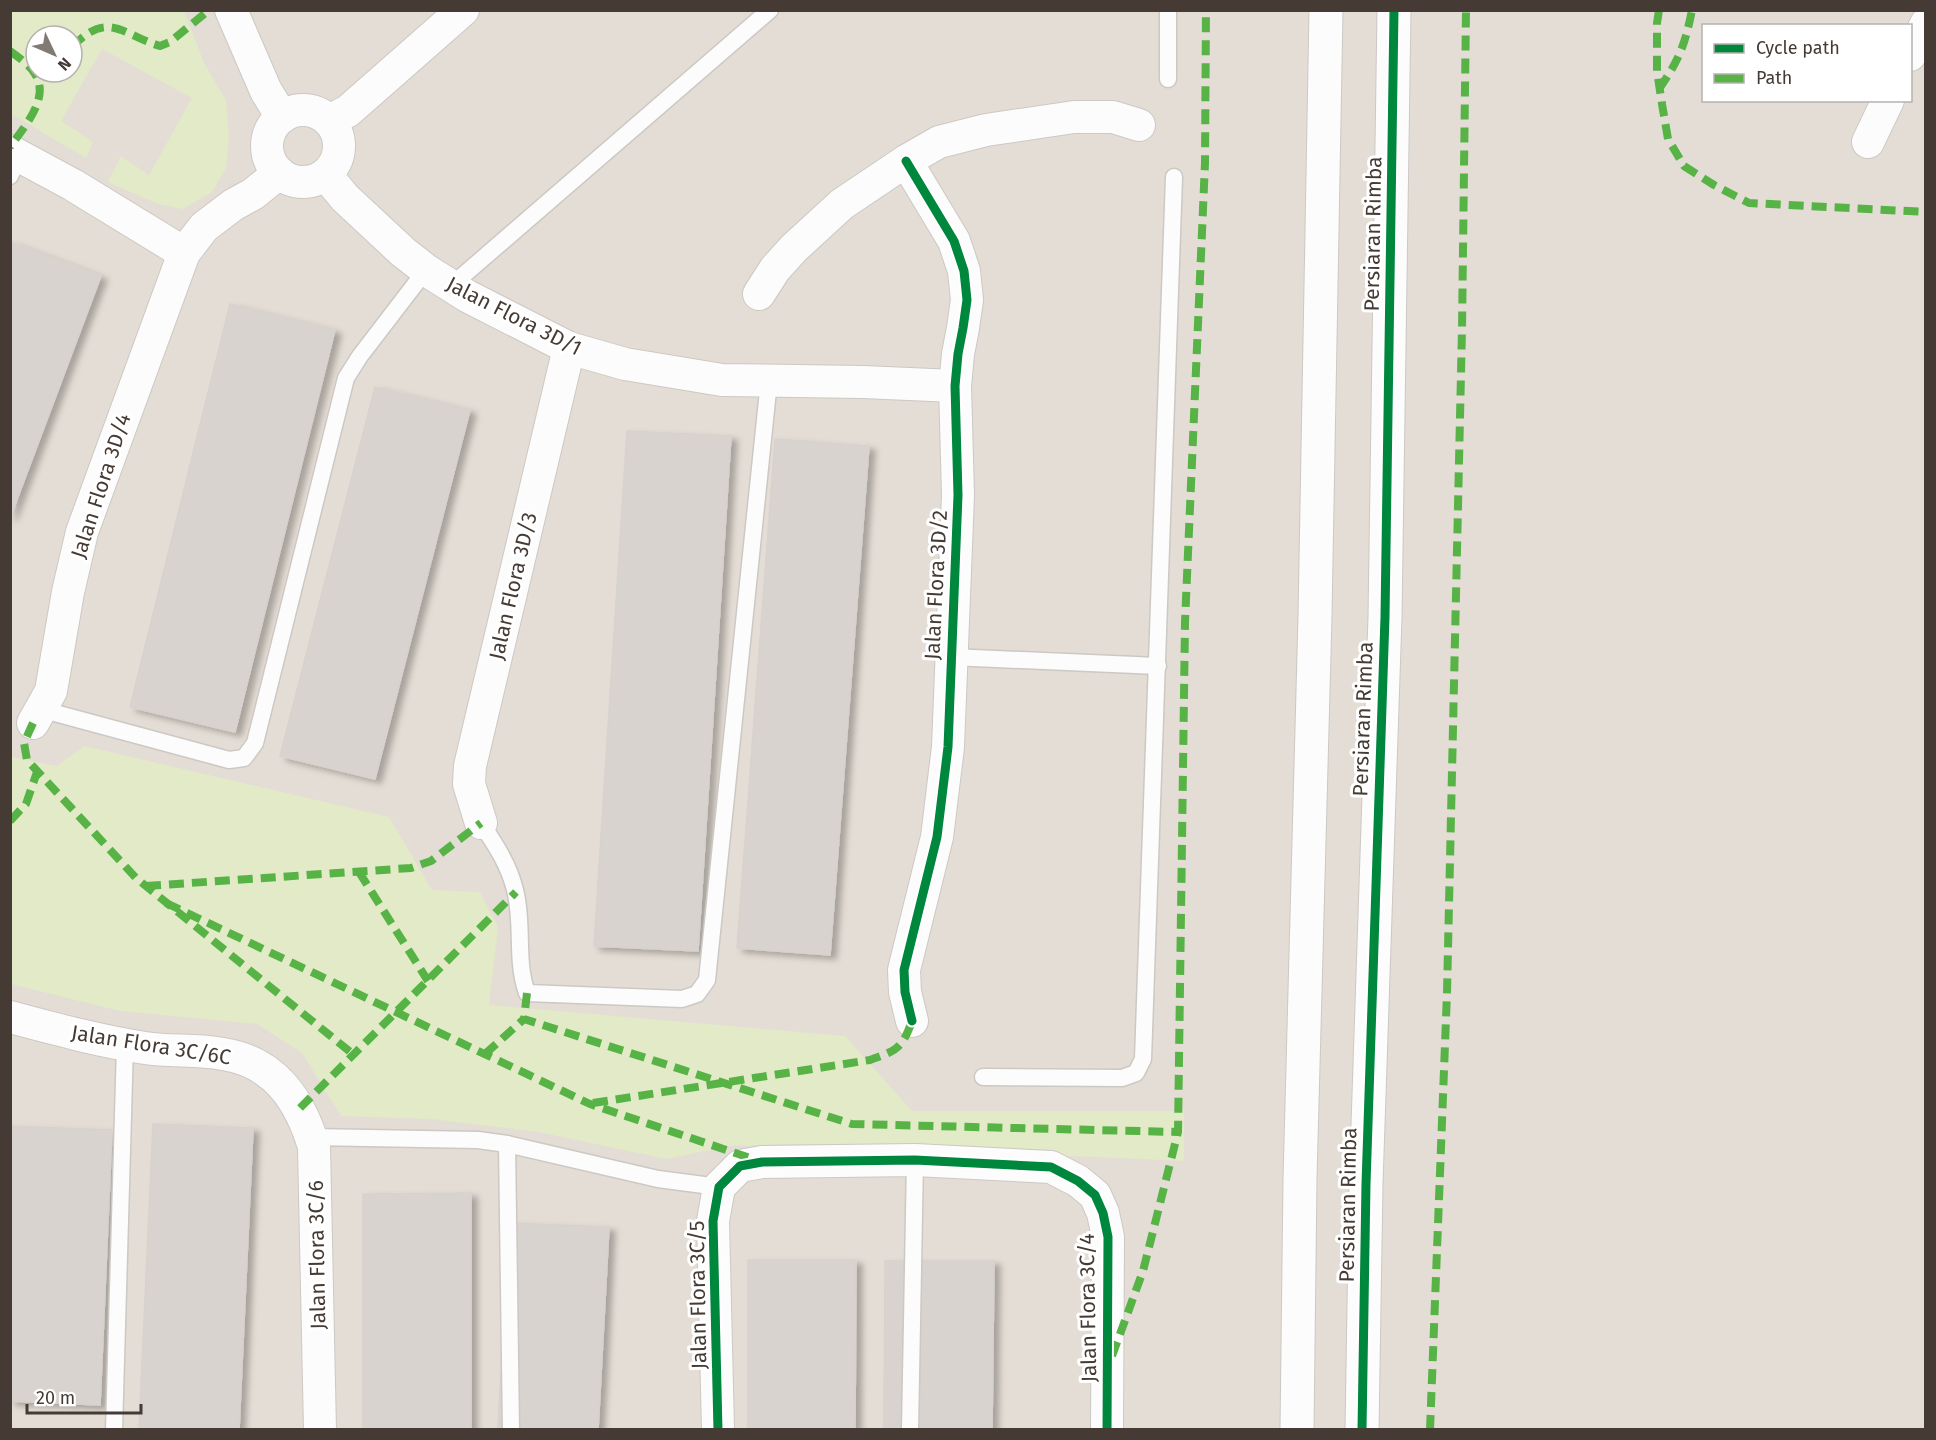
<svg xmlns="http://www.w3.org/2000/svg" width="1936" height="1440" font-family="'Fira Sans',sans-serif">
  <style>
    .residential { fill: #e4ddd5; fill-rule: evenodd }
    .green { fill: #e2eac7; fill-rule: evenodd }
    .building { fill: #d8d3cf; stroke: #d8d2ce; stroke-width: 1.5; filter: url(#shadow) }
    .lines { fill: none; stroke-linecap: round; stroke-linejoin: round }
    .service-casing { stroke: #ccc8c4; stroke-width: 19 }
    .minor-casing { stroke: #ccc8c4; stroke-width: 34 }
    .tertiary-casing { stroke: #ccc8c4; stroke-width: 35 }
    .service { stroke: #fdfcfc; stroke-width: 16 }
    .minor { stroke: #fdfcfc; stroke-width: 32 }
    .tertiary { stroke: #fdfcfc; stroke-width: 33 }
    .quiet { stroke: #57b346; stroke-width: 8; stroke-dasharray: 15 8; stroke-linecap: butt }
    .cycleway-casing { stroke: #fff; stroke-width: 13 }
    .cycleway { stroke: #00873e; stroke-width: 9 }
    .labels { text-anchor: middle; stroke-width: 6; stroke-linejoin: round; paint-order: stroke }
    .street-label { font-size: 21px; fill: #453b34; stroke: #fff }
  </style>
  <defs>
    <filter id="shadow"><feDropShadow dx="6" dy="4" stdDeviation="3" flood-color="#0004"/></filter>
  </defs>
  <rect width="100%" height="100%" fill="#f0ece8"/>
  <!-- residential -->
  <path class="residential" d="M10 11H1925V1429H11ZM1704 26H1910V100H1704ZM36 36H72V72H36Z"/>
  <!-- green -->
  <g class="green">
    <path d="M11 10 184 11 205 65 226 100 229 137 226 168 212 192 183 209 158 204 108 182 121 156 149 175 192 98 102 49 61 121 93 142 86 158 11 114ZM36 36H72V72H36Z"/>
    <polygon points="84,746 389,817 432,890 480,892 498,927 489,1005 845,1036 912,1111 1184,1111 1184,1161 802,1144 728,1146 667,1159 538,1132 431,1119 341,1116 302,1053 257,1024 120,1011 11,984 11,757 57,766"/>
  </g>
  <!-- building -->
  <g class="building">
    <polygon points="10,242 101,276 10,518"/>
    <polygon points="230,304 335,330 235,732 130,707"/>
    <polygon points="375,387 470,410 375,779 280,756"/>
    <polygon points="627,431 731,436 698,951 594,946"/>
    <polygon points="775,439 869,446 830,955 737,948"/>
    <polygon points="153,1124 253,1128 239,1430 139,1430"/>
    <polygon points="10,1126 112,1130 100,1405 10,1401"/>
    <polygon points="471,1193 471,1430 363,1430 363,1194"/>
    <polygon points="509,1223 609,1227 598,1430 498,1430"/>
    <polygon points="748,1260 856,1260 855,1430 748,1430"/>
    <polygon points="885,1261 994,1261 992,1430 884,1430"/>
  </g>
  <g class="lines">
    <!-- service casing -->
    <g class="service-casing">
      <g id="service">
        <polyline points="1168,10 1168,79"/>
        <polyline points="10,176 19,156"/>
        <polyline points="452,285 770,10"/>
        <polyline points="951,657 1158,666"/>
        <polyline points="40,709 229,760 244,758 255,743 346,378 360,356 426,270"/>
        <path d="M481 823C495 844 509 865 515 890 524 924 515 960 527 993L682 999 697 994 707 980 769 381"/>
        <polyline points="983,1077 1122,1078 1136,1073 1143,1059 1174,177"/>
        <polyline points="311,1137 478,1140 507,1144 658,1179 719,1187"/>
        <polyline points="507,1144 511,1430"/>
        <polyline points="114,1430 125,1045"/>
        <polyline points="910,1430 915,1160"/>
      </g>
    </g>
    <!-- minor casing -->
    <g class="minor-casing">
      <g id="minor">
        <polyline points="231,10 266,91 282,117"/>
        <polyline points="1910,55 1926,24"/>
        <circle cx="303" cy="146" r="36"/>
        <polyline points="329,121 348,111 463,10"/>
        <polyline points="1868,142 1888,100"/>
        <polyline points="10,151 73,185 184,253 204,227 233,205 253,194 279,173"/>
        <polyline points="906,161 954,241 964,271 967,300 963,328 958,354 955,386 958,495 948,747 937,837 904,970 905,992 912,1021"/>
        <polyline points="326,175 345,198 403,252 426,270 467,296 569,348 625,364 722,380 863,382 955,386"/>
        <polyline points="759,294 775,269 794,248 842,204 906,161 939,142 986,130 1074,117 1113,117 1139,125"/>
        <polyline points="33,723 51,691 68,592 82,532 184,253"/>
        <polyline points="481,823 469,784 470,766 569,348"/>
        <path d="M10 1017C55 1029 99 1041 145 1048 171 1052 197 1049 223 1054 275 1062 300 1100 314 1147L320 1430"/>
        <polyline points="718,1430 713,1221 719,1187 740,1166 762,1162 915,1160 1051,1167 1078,1181 1095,1195 1103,1213 1108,1237 1107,1430"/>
      </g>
    </g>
    <!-- tertiary casing -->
    <g class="tertiary-casing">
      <g id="tertiary">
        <polyline points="1297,1430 1300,1179 1315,616 1326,10"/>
        <polyline points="1362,1430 1366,1184 1385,617 1394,10"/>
      </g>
    </g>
    <!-- service -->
    <use href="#service" class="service"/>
    <!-- minor -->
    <use href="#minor" class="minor"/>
    <!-- tertiary -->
    <use href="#tertiary" class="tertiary"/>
    <!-- quiet -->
    <g class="quiet">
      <polyline points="1659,10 1657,23 1657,71 1662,104 1668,139 1684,166 1714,185 1749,203 1926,212"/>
      <path d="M72 47C108 10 121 34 160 46L170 42 209 10"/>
      <path d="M10 51C18 57 30 65 35 74 51 98 23 128 10 147"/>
      <path d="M1659 89C1679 60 1685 45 1692 10"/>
      <polyline points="33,723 24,743 27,760 136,878 354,1055"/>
      <polyline points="10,821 26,804 37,772"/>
      <polyline points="359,872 428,981"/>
      <polyline points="146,886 411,868 431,861 481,823"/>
      <polyline points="166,903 590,1104 759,1161"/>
      <polyline points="527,993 524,1019 852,1124 1178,1132"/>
      <polyline points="485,1054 524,1019"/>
      <path d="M593 1103 870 1060C898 1050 902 1048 912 1021"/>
      <polyline points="300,1108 516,892"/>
      <polyline points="1112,1356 1143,1271 1178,1132 1185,622 1205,163 1206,10"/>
      <polyline points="1430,1430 1447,993 1462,329 1466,10"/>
    </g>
    <!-- cycleway casing -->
    <g class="cycleway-casing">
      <g id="cycleway">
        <polyline points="906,161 954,241 964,271 967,300 963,328 958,354 955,386 958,495 948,747 937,837 904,970 905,992 912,1021"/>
        <polyline points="718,1430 713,1221 719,1187 740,1166 762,1162 915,1160 1051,1167 1078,1181 1095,1195 1103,1213 1108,1237 1107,1430"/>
        <polyline points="1362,1430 1366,1184 1385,617 1394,10"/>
      </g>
    </g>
    <!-- cycleway -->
    <use href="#cycleway" class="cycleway"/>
  </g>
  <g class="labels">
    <!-- street labels -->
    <g class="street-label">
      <text transform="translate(1373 234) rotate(-89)" y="7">Persiaran Rimba</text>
      <text transform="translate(514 316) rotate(27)" y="7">Jalan Flora 3D/1</text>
      <text transform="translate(101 486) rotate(-72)" y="7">Jalan Flora 3D/4</text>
      <text transform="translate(936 585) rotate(-87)" y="7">Jalan Flora 3D/2</text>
      <text transform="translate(513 586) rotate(-77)" y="7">Jalan Flora 3D/3</text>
      <text transform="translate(1363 719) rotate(-88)" y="7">Persiaran Rimba</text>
      <text transform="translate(151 1045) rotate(9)" y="7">Jalan Flora 3C/6C</text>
      <text transform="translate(1348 1205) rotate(-89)" y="7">Persiaran Rimba</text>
      <text transform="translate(317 1255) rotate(-91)" y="7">Jalan Flora 3C/6</text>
      <text transform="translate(698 1295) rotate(-91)" y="7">Jalan Flora 3C/5</text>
      <text transform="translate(1088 1308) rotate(-91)" y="7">Jalan Flora 3C/4</text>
    </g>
  </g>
  <!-- border -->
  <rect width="1936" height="1440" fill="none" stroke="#453b34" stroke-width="24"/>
  <!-- legend -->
  <rect x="1702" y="24" width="210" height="78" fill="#ffffff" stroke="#b5b1ae" stroke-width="1.5"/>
  <rect x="1714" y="44" width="30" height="9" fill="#00873e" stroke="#b5b1ae" stroke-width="1.5"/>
  <text x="1756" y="54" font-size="18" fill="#453b34">Cycle path</text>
  <rect x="1714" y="74" width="30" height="9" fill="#57b346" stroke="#b5b1ae" stroke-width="1.5"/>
  <text x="1756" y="84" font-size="18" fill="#453b34">Path</text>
  <!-- north arrow -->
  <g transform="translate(54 54) rotate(134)"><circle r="28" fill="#ffffff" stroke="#b5b1ae" stroke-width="1.5"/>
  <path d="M0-4.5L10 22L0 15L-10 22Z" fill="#817973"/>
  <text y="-9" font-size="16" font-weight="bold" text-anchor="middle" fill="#453b34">N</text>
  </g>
  <!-- scale -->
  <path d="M27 1404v9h114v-9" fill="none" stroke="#453b34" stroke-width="3"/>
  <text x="36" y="1404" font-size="18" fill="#453b34" stroke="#ffffff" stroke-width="4.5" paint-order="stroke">20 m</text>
</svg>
